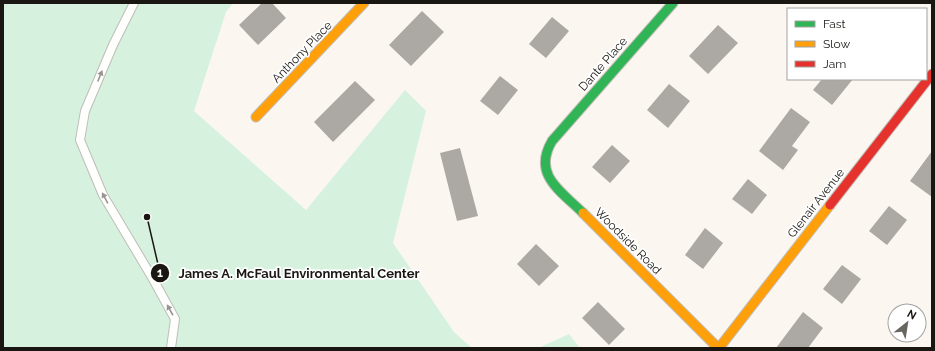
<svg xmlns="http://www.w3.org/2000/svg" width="935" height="351" font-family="Raleway,sans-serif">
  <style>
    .green { fill: #d6f2df }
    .building { fill: #aca9a5 }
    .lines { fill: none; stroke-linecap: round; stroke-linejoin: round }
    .lane-casing { stroke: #c0bdb8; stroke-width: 10 }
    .fast-casing { stroke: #c0bdb8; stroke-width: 11 }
    .slow-casing { stroke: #c0bdb8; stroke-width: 11 }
    .jam-casing { stroke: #c0bdb8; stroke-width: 11 }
    .lane { stroke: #fefefd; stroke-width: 8 }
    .fast { stroke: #30b455; stroke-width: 9 }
    .slow { stroke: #ff9f0a; stroke-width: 9 }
    .jam { stroke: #e5322d; stroke-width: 9 }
    .oneway { fill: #979694 }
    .labels { text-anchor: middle; stroke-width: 3.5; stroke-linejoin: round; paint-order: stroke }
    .street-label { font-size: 12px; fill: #1a1713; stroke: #fff }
    .leader { fill: none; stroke: #1a1713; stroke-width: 1.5 }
    .callout-dot { fill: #1a1713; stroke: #fff; stroke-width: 1.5 }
    .mark-label { font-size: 12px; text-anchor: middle; font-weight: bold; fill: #fff }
    .callout-label { font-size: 13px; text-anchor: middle; font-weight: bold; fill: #1a1713; stroke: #fff; stroke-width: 3.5; stroke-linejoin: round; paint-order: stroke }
  </style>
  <rect width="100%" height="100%" fill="#fbf7f0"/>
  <!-- green -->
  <g class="green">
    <polygon points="3,3 233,3 226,12 194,111 306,210 405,90 426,111 393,243 454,332 472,348 3,348"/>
    <polygon points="569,334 580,348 538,348"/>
  </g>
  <!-- building -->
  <g class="building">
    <polygon points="262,3 272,3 286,18 258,45 239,25"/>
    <polygon points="422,11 444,32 411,66 389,45"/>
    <polygon points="552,17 569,31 546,58 529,44"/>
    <polygon points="718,25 738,43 708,74 689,56"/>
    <polygon points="500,76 518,90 498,115 480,101"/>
    <polygon points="822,79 853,79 832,105 813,90"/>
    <polygon points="355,81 375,100 333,142 314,122"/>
    <polygon points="669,84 690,101 668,128 647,110"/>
    <polygon points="791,108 810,122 792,146 798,150 783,170 759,151"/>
    <polygon points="612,145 630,161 610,183 592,167"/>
    <polygon points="460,148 478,216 457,221 440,153"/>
    <polygon points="932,151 932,197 910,181"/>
    <polygon points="748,179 767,195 752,214 732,199"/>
    <polygon points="889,206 907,220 887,245 869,231"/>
    <polygon points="705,228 723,243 703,269 685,255"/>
    <polygon points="536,244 559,266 539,286 517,264"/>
    <polygon points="842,265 861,279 842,304 823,289"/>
    <polygon points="598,302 625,329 609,345 582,318"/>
    <polygon points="803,312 823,328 808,348 776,348"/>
  </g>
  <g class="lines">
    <!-- lane casing -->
    <g class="lane-casing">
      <polyline id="lane" points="134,3 113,45 85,111 80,140 103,195 153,279 175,319 171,348"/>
    </g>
    <!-- fast casing -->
    <g class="fast-casing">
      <path id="fast" d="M583 213C561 191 532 175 552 141L673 3"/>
    </g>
    <!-- slow casing -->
    <g class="slow-casing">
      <g id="slow">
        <polyline points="256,117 364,3"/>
        <polyline points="583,213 718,348"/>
        <polyline points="719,348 830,205"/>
      </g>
    </g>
    <!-- jam casing -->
    <g class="jam-casing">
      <polyline id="jam" points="830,205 932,74"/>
    </g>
    <!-- lane -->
    <use href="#lane" class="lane"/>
    <!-- fast -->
    <use href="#fast" class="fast"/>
    <!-- slow -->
    <use href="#slow" class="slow"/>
    <!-- jam -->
    <use href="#jam" class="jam"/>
  </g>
  <!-- one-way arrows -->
  <defs><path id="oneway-solid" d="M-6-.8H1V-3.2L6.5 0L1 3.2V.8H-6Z"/></defs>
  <g class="oneway">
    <use href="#oneway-solid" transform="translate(100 76) rotate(-68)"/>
    <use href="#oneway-solid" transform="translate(105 198) rotate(-118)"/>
    <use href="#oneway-solid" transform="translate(170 310) rotate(-119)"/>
  </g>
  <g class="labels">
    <!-- street labels -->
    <g class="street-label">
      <text transform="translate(302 52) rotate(-46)" y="4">Anthony Place</text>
      <text transform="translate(603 64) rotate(-49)" y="4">Dante Place</text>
      <text transform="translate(816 203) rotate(-52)" y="4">Glenair Avenue</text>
      <text transform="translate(628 241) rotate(45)" y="4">Woodside Road</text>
    </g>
  </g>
  <!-- callouts -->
  <path class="leader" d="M147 217L160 273"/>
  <g class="callout-dot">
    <circle cx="147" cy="217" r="4"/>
    <circle cx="160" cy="273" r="10"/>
  </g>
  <g class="mark-label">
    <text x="160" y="277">1</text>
  </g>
  <g class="callout-label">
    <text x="299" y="278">James A. McFaul Environmental Center</text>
  </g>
  <!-- border -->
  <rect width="935" height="351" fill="none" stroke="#1a1713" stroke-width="8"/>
  <!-- legend -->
  <rect x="787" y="8" width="140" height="72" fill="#ffffff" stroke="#a3a2a1"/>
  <rect x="795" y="21" width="20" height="6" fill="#30b455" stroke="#a3a2a1"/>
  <text x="823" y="28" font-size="12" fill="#1a1713">Fast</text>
  <rect x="795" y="41" width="20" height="6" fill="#ff9f0a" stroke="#a3a2a1"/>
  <text x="823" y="48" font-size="12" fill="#1a1713">Slow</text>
  <rect x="795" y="61" width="20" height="6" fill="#e5322d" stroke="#a3a2a1"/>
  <text x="823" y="68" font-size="12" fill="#1a1713">Jam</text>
  <!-- north arrow -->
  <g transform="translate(907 323) rotate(30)"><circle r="19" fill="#ffffff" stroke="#a3a2a1"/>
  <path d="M0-3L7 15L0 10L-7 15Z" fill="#696560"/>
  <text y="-6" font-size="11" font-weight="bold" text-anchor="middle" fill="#1a1713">N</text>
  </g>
</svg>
